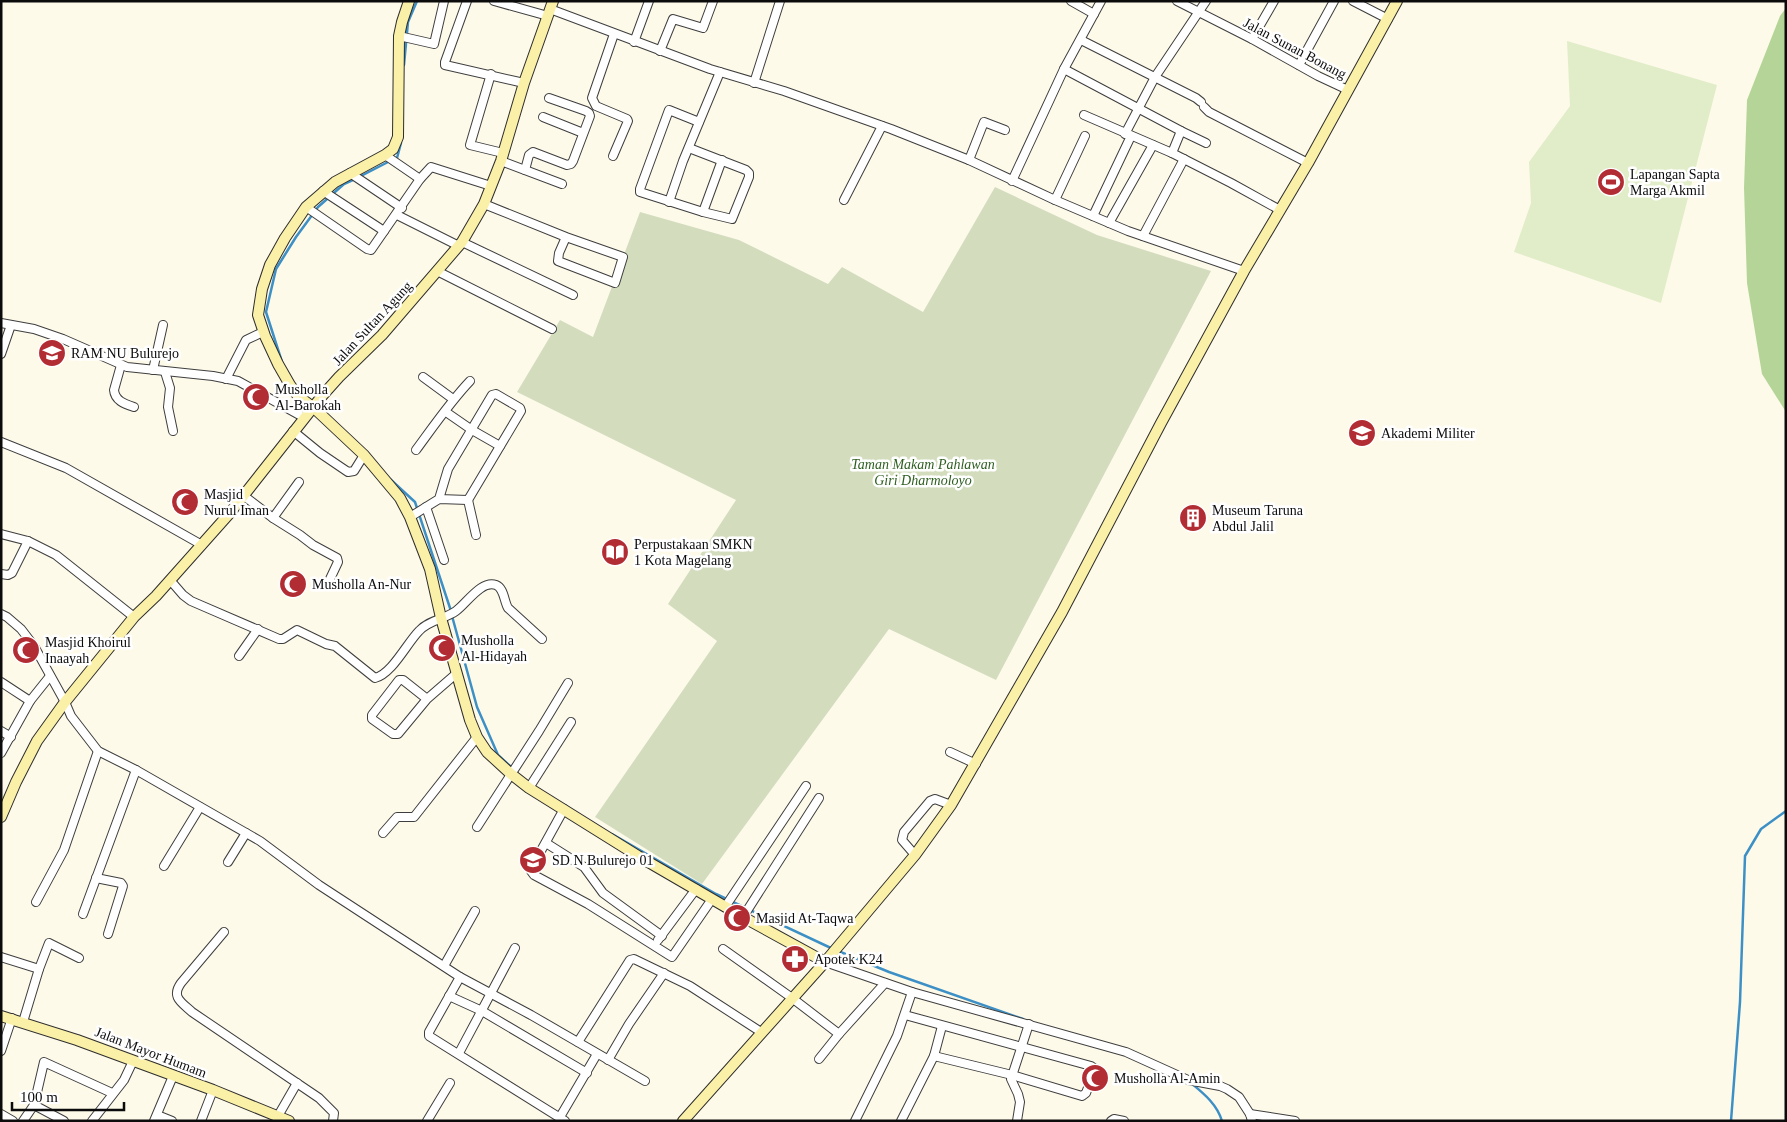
<svg xmlns="http://www.w3.org/2000/svg" width="1787" height="1122" font-family="'Times New Roman',serif">
  <style>
    .forest { fill: #b4d597 }
    .cemetery { fill: #d3ddbe }
    .pitch { fill: #e1edc8 }
    .lines { fill: none; stroke-linecap: round; stroke-linejoin: round }
    .stream { stroke: #3d90c5; stroke-width: 2.5 }
    .street-casing { stroke: #3e3e3e; stroke-width: 10 }
    .secondary-casing { stroke: #2d2d2d; stroke-width: 12 }
    .street { stroke: #fff; stroke-width: 8 }
    .secondary { stroke: #faf0a8; stroke-width: 10 }
    .labels { text-anchor: middle; stroke-width: 5; stroke-linejoin: round; paint-order: stroke }
    .street-label { font-size: 14px; fill: #0b0b0b; stroke: #fff }
    .poi-label { font-size: 14px; fill: #0b0b0b; stroke: #fff; text-anchor: start }
    .park-label { font-size: 14px; font-style: italic; fill: #2e5e20; stroke: #fff }
  </style>
  <rect width="100%" height="100%" fill="#fefaea"/>
  <!-- forest -->
  <polygon class="forest" points="1786,8 1786,412 1762,374 1747,283 1744,188 1747,100 1780,16"/>
  <!-- cemetery -->
  <polygon class="cemetery" points="995,187 1097,235 1211,271 996,680 889,629 702,884 595,817 717,641 668,604 736,500 517,392 560,320 593,337 640,212 739,240 828,284 842,267 923,312"/>
  <!-- pitch -->
  <polygon class="pitch" points="1567,41 1717,85 1661,303 1514,252 1531,203 1529,162 1570,106"/>
  <g class="lines">
    <!-- stream -->
    <g class="stream">
      <polyline points="404,65 408,22 417,1"/>
      <polyline points="395,159 397,158 401,143"/>
      <polyline points="359,177 390,161"/>
      <polyline points="282,362 266,312 276,269 296,237 318,207 344,184 355,179"/>
      <polyline points="390,479 415,502 451,611"/>
      <polyline points="452,616 477,707 498,755 510,766"/>
      <polyline points="612,834 716,894 833,949"/>
      <polyline points="838,951 889,972 1023,1019"/>
      <path d="M1191 1083C1203 1093 1217 1104 1222 1121"/>
      <polyline points="1731,1121 1740,1002 1745,856 1761,829 1786,811"/>
    </g>
    <!-- street casing -->
    <g class="street-casing">
      <g id="street">
        <polyline points="467,1 445,62 445,65 524,83"/>
        <polyline points="494,1 548,16"/>
        <polyline points="1071,1 1094,14"/>
        <polyline points="1177,1 1252,39 1318,76 1348,90"/>
        <polyline points="1353,1 1388,19"/>
        <polyline points="550,9 710,69 784,91 891,129 969,160 1055,200 1128,231 1244,271"/>
        <polyline points="399,36 434,44 444,1"/>
        <polyline points="1252,39 1274,1"/>
        <polyline points="1081,40 1196,98 1201,102"/>
        <polyline points="634,42 649,1"/>
        <polyline points="660,51 673,19 703,28 713,1"/>
        <polyline points="1299,65 1334,1"/>
        <polyline points="1064,69 1181,131 1172,153 1231,183 1280,210"/>
        <polyline points="491,74 470,145 503,153"/>
        <polyline points="754,83 780,1"/>
        <polyline points="1204,107 1209,112 1308,163"/>
        <polyline points="1084,115 1172,153"/>
        <polyline points="543,117 583,133"/>
        <polyline points="1181,131 1206,143"/>
        <polyline points="1125,134 1155,77 1206,1"/>
        <polyline points="689,148 746,170 749,173 749,177 732,219 703,212 640,192 640,189 669,110 699,122"/>
        <polyline points="385,155 420,179"/>
        <polyline points="613,156 628,121 627,119 596,106 592,98 614,34"/>
        <polyline points="969,160 984,122 1005,130"/>
        <polyline points="501,161 562,184"/>
        <polyline points="525,170 529,155 533,152 567,165 571,164 573,161 590,116 589,113 586,111 549,98"/>
        <polyline points="350,173 402,208"/>
        <polyline points="1012,181 1064,69 1101,1"/>
        <polyline points="323,191 384,231"/>
        <polyline points="844,200 882,126"/>
        <polyline points="1055,200 1085,136"/>
        <polyline points="669,202 683,161 720,72"/>
        <polyline points="484,204 566,237 559,253 558,261 615,283 623,257 566,237"/>
        <polyline points="306,207 367,249 371,250 420,179 431,167 491,186"/>
        <polyline points="703,212 722,160"/>
        <polyline points="397,215 459,246"/>
        <polyline points="1093,216 1131,136"/>
        <polyline points="1109,223 1153,145"/>
        <polyline points="1143,236 1184,159"/>
        <polyline points="462,242 573,295"/>
        <polyline points="437,271 552,329"/>
        <polyline points="1,323 34,329 63,339 127,367 213,376 238,381 305,418"/>
        <polyline points="1,354 11,325"/>
        <path d="M121 365 114 390C115 401 125 404 134 407"/>
        <polyline points="153,370 163,325"/>
        <polyline points="165,372 170,388 168,407 173,431"/>
        <polyline points="423,377 453,399"/>
        <polyline points="226,379 246,340 263,332"/>
        <polyline points="446,412 472,430 500,446"/>
        <polyline points="293,431 320,453 348,472 354,471 364,455"/>
        <polyline points="1,442 66,468 202,545"/>
        <path d="M416 450C433 427 450 402 470 381"/>
        <polyline points="244,496 273,518 300,535 313,545 337,558 338,562 330,579"/>
        <polyline points="468,500 476,535"/>
        <polyline points="426,507 444,560"/>
        <polyline points="410,517 439,499 448,469 492,395 496,394 520,408 521,411 468,500 439,499"/>
        <polyline points="273,518 299,482"/>
        <polyline points="1,534 28,541 56,555 134,617"/>
        <polyline points="1,574 8,575 12,573 28,541"/>
        <path d="M170 580 183 595 191 601 279 639H283L297 630 326 644 335 646 375 678C392 674 407 643 419 631 429 620 445 619 456 611 467 603 481 580 496 585 504 588 504 601 508 608L542 639"/>
        <polyline points="1,614 7,617 21,629 34,646 65,702 71,716 98,751 136,770 260,841 319,885 460,977 429,1032 429,1036 565,1121"/>
        <polyline points="239,656 258,629"/>
        <polyline points="1,682 30,701"/>
        <polyline points="427,699 398,734 393,734 372,719 372,715 399,680 403,680 427,699 457,673"/>
        <polyline points="1,731 11,737"/>
        <polyline points="950,752 976,764"/>
        <polyline points="1,753 30,701 50,676"/>
        <polyline points="529,788 571,722"/>
        <polyline points="564,809 532,867 531,871 534,875 588,904 672,957 712,899"/>
        <polyline points="477,827 539,731 568,683"/>
        <polyline points="383,833 397,817 414,817 477,737"/>
        <polyline points="546,843 584,867 603,893 662,936"/>
        <polyline points="915,855 902,840 904,832 930,801 935,799 951,805"/>
        <polyline points="228,862 246,833"/>
        <polyline points="164,866 200,807"/>
        <polyline points="96,878 121,883 123,886 108,934"/>
        <polyline points="36,902 64,850 98,751"/>
        <polyline points="725,907 806,786"/>
        <polyline points="83,914 136,770"/>
        <polyline points="743,917 819,798"/>
        <path d="M224 932 181 983C171 997 181 1002 192 1012L319 1098 334 1113 333 1121"/>
        <polyline points="658,940 696,889"/>
        <polyline points="723,949 792,998 839,1034 885,983"/>
        <polyline points="1,957 39,969"/>
        <polyline points="825,962 912,992 1126,1052 1188,1080 1220,1086 1227,1089 1239,1097 1250,1114 1252,1121"/>
        <polyline points="444,966 475,911"/>
        <polyline points="460,977 531,1015 645,1081"/>
        <polyline points="449,996 482,1011 587,1073"/>
        <polyline points="905,1015 1091,1066 1095,1069 1086,1093 1082,1096 1012,1075 934,1056"/>
        <polyline points="23,1022 39,969 49,943 79,958"/>
        <polyline points="578,1042 630,960 634,959 690,986 761,1032"/>
        <polyline points="1,1051 12,1018"/>
        <polyline points="459,1053 515,948"/>
        <polyline points="819,1059 839,1034"/>
        <polyline points="608,1060 629,1024 664,973"/>
        <polyline points="34,1105 64,1121"/>
        <polyline points="1,1114 13,1121"/>
        <polyline points="1250,1114 1295,1121"/>
        <polyline points="157,1115 172,1121"/>
        <polyline points="278,1116 297,1083"/>
        <polyline points="560,1117 597,1054"/>
        <polyline points="23,1121 34,1105 44,1062 112,1093"/>
        <polyline points="92,1121 124,1080 133,1061"/>
        <polyline points="154,1121 173,1076"/>
        <polyline points="201,1121 213,1090"/>
        <polyline points="427,1121 450,1083"/>
        <polyline points="855,1121 897,1036 912,992"/>
        <polyline points="901,1121 934,1056 942,1026"/>
        <polyline points="1017,1121 1020,1102 1018,1094 1011,1079 1029,1024"/>
        <polyline points="1111,1121 1114,1119 1124,1121"/>
      </g>
    </g>
    <!-- secondary casing -->
    <g class="secondary-casing">
      <g id="secondary">
        <polyline points="409,1 402,22 399,36 398,137 393,149 385,155 335,182 306,207 285,238 270,265 262,289 258,315 265,336 278,364 290,385 298,396 314,408 364,455 400,498 410,517 430,569 441,618 470,720 477,737 487,752 511,774 529,788 638,856 743,917 825,962"/>
        <polyline points="1,817 16,782 37,741 65,702 134,617 156,596 229,514 322,396 339,377 382,335 462,242 484,204 501,161 524,83 553,1"/>
        <polyline points="1,1016 77,1040 213,1090 289,1121"/>
        <polyline points="683,1121 825,962 915,855 951,805 1062,612 1161,423 1244,271 1308,163 1397,1"/>
      </g>
    </g>
    <!-- street -->
    <use href="#street" class="street"/>
    <!-- secondary -->
    <use href="#secondary" class="secondary"/>
  </g>
  <!-- icons -->
  <defs>
    <g id="stadium-disc" transform="scale(1.4375)"><circle r="9.5" fill="#b22c34" stroke="#fff"/><path d="M0-5a6.5 5 0 1 0 0 10a6.5 5 0 1 0 0-10ZM-3.5-1.8h7v3.6h-7Z" fill="#fff"/></g>
    <g id="school-disc" transform="scale(1.4375)"><circle r="9.5" fill="#b22c34" stroke="#fff"/><path d="M0-5L7-2L0 1L-7-2ZM-4 1L0 2.5L4 1V4Q0 6-4 4Z" fill="#fff"/></g>
    <g id="mosque-disc" transform="scale(1.4375)"><circle r="9.5" fill="#b22c34" stroke="#fff"/><path d="M3.5-4.9A6 6 0 1 0 3.5 4.9A5 5 0 1 1 3.5-4.9Z" fill="#fff"/></g>
    <g id="building-disc" transform="scale(1.4375)"><circle r="9.5" fill="#b22c34" stroke="#fff"/><path d="M-4-6H4V6H1V3H-1V6H-4ZM-2.5-4.3h1.7v1.8h-1.7ZM.8-4.3h1.7v1.8H.8ZM-2.5-1h1.7V.8h-1.7ZM.8-1h1.7V.8H.8Z" fill="#fff"/></g>
    <g id="library-disc" transform="scale(1.4375)"><circle r="9.5" fill="#b22c34" stroke="#fff"/><path d="M-6-4Q-3-5.5-.7-3.5V5Q-3 3-6 4ZM6-4Q3-5.5 .7-3.5V5Q3 3 6 4Z" fill="#fff"/></g>
    <g id="pharmacy-disc" transform="scale(1.4375)"><circle r="9.5" fill="#b22c34" stroke="#fff"/><path d="M-2-6h4v4h4v4h-4v4h-4v-4h-4v-4h4Z" fill="#fff"/></g>
  </defs>
  <g fill-rule="evenodd">
    <use href="#stadium-disc" x="1611" y="182"/>
    <use href="#school-disc" x="52" y="353"/>
    <use href="#mosque-disc" x="256" y="397"/>
    <use href="#school-disc" x="1362" y="433"/>
    <use href="#mosque-disc" x="185" y="502"/>
    <use href="#building-disc" x="1193" y="518"/>
    <use href="#library-disc" x="615" y="552"/>
    <use href="#mosque-disc" x="293" y="584"/>
    <use href="#mosque-disc" x="442" y="648"/>
    <use href="#mosque-disc" x="26" y="650"/>
    <use href="#school-disc" x="533" y="860"/>
    <use href="#mosque-disc" x="737" y="918"/>
    <use href="#pharmacy-disc" x="795" y="959"/>
    <use href="#mosque-disc" x="1095" y="1078"/>
  </g>
  <g class="labels">
    <!-- street labels -->
    <g class="street-label">
      <text transform="translate(1295 48) rotate(28)" y="5">Jalan Sunan Bonang</text>
      <text transform="translate(372 323) rotate(-47)" y="5">Jalan Sultan Agung</text>
      <text transform="translate(151 1052) rotate(21)" y="5">Jalan Mayor Humam</text>
    </g>
    <!-- poi labels -->
    <g class="poi-label">
      <text x="1630" y="179">Lapangan Sapta<tspan x="1630" dy="16">Marga Akmil</tspan></text>
      <text x="71" y="358">RAM NU Bulurejo</text>
      <text x="275" y="394">Musholla<tspan x="275" dy="16">Al-Barokah</tspan></text>
      <text x="1381" y="438">Akademi Militer</text>
      <text x="204" y="499">Masjid<tspan x="204" dy="16">Nurul Iman</tspan></text>
      <text x="1212" y="515">Museum Taruna<tspan x="1212" dy="16">Abdul Jalil</tspan></text>
      <text x="634" y="549">Perpustakaan SMKN<tspan x="634" dy="16">1 Kota Magelang</tspan></text>
      <text x="312" y="589">Musholla An-Nur</text>
      <text x="461" y="645">Musholla<tspan x="461" dy="16">Al-Hidayah</tspan></text>
      <text x="45" y="647">Masjid Khoirul<tspan x="45" dy="16">Inaayah</tspan></text>
      <text x="552" y="865">SD N Bulurejo 01</text>
      <text x="756" y="923">Masjid At-Taqwa</text>
      <text x="814" y="964">Apotek K24</text>
      <text x="1114" y="1083">Musholla Al-Amin</text>
    </g>
    <!-- park labels -->
    <g class="park-label">
      <text x="923" y="469">Taman Makam Pahlawan<tspan x="923" dy="16">Giri Dharmoloyo</tspan></text>
    </g>
  </g>
  <!-- border -->
  <rect width="1787" height="1122" fill="none" stroke="#0b0b0b" stroke-width="5"/>
  <!-- scale -->
  <path d="M12 1102v8h112v-8" fill="none" stroke="#0b0b0b" stroke-width="2.5"/>
  <text x="20" y="1102" font-size="15" fill="#0b0b0b" stroke="#ffffff" stroke-width="4" paint-order="stroke">100 m</text>
</svg>
